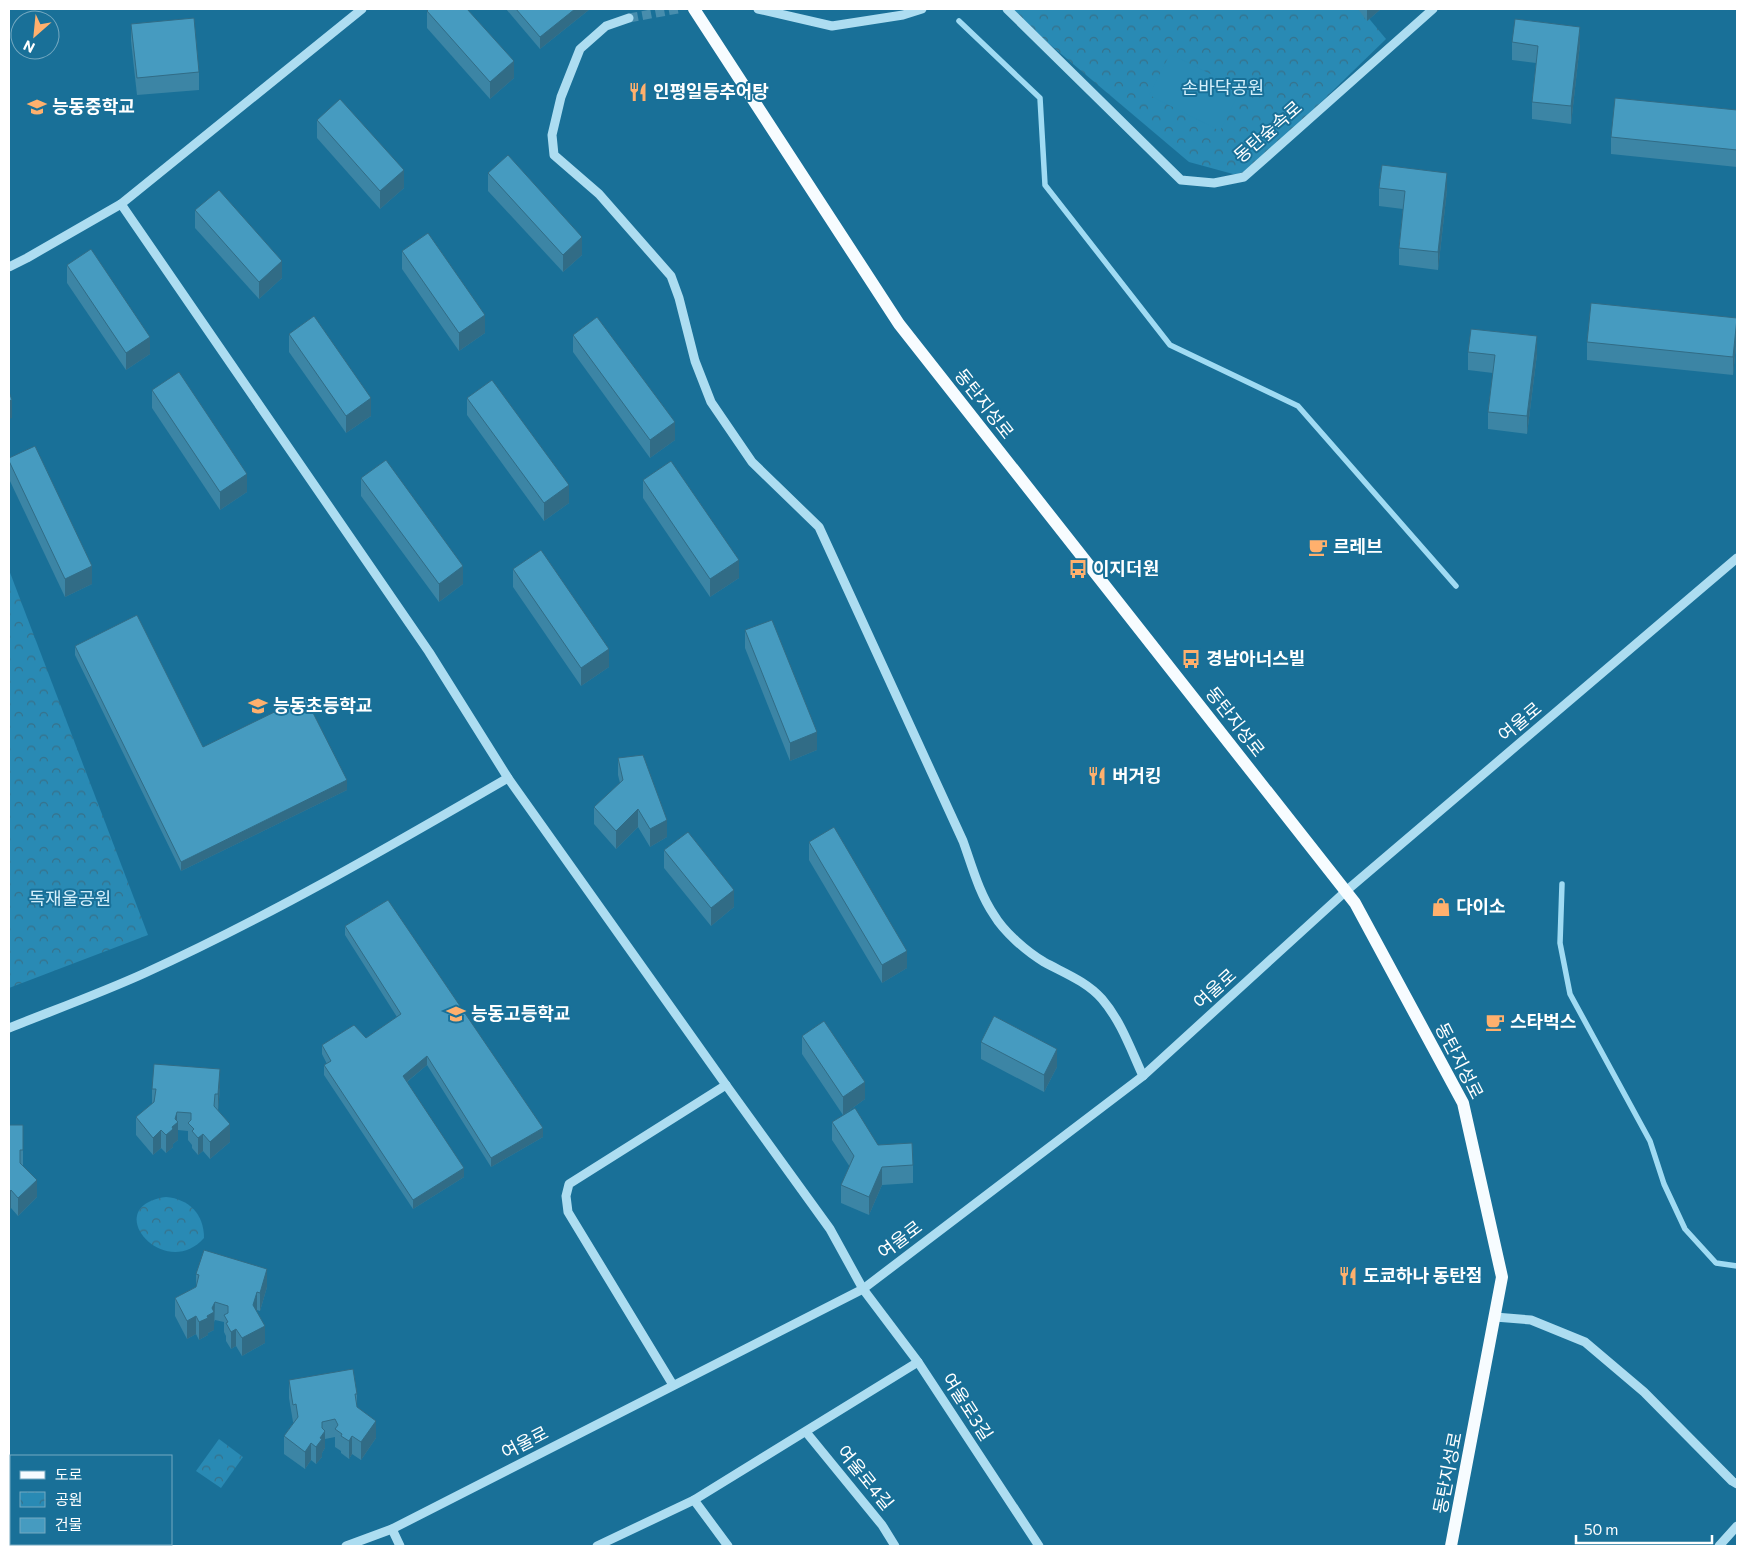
<svg xmlns="http://www.w3.org/2000/svg" width="1746" height="1555" font-family="Commissioner,'Noto Sans KR',sans-serif">
  <style>
    .park { fill: url(#park-crowns) }
    .garden { fill: #298ab4 }
    .lines { fill: none; stroke-linecap: round; stroke-linejoin: round }
    .stream { stroke: #a0dbf3; stroke-width: 5.5 }
    .minor-tunnel { stroke: #478dad; stroke-width: 9; stroke-dasharray: 9 4.5; stroke-linecap: butt }
    .minor { stroke: #adddf1; stroke-width: 9 }
    .major { stroke: #f7fcff; stroke-width: 12 }
    .wall { fill: #3c85a5 }
    .shaded-wall { fill: #316c86 }
    .building { fill: #469bc0; stroke: #316c86 }
    .labels { text-anchor: middle; stroke-width: 4; stroke-linejoin: round; paint-order: stroke }
    .park-label { font-size: 18px; fill: #d5f0fc; stroke: #197098 }
    .poi-label { font-size: 18px; font-weight: bold; fill: #fff; stroke: #197098; text-anchor: start }
    .street-label { font-size: 18px; fill: #fff; stroke: #197098 }
  </style>
  <defs>
    <pattern id="park-crowns" width="20" height="18" patternUnits="userSpaceOnUse" patternTransform="scale(1.25)"><rect width="20" height="18" fill="#298ab4"/><path d="M2 6a3 3 0 1 1 6 0M12 15a3 3 0 1 1 6 0" fill="none" stroke="#37718a"/></pattern>
  </defs>
  <rect width="100%" height="100%" fill="#197098"/>
  <!-- park -->
  <g class="park">
    <polygon points="1008,9 1361,9 1386,39 1244,177 1189,162"/>
    <polygon points="9,570 148,935 9,988"/>
    <path d="M166 1197C189 1199 204 1214 204 1238 164 1283 98 1206 166 1197Z"/>
    <polygon points="219,1439 243,1457 221,1488 196,1471"/>
  </g>
  <!-- garden -->
  <polygon class="garden" points="1170,54 1241,89 1220,131 1149,95"/>
  <g class="lines">
    <!-- stream -->
    <g class="stream">
      <polyline points="959,21 1040,98 1045,185 1170,345 1298,406 1456,586"/>
      <polyline points="1562,884 1560,943 1570,994 1650,1141 1664,1184 1685,1229 1716,1263 1737,1266"/>
    </g>
    <!-- minor-tunnel -->
    <polyline class="minor-tunnel" points="629,18 678,9"/>
    <!-- minor -->
    <g class="minor">
      <polyline points="758,9 832,26 903,15 922,9"/>
      <polyline points="1007,9 1181,180 1214,183 1244,177 1433,9"/>
      <path d="M629 18 606 26 580 49 561 97 552 135 554 155 599 194 671 276 679 298 695 361 711 402 752 462 819 527 963 841C972 866 979 893 994 915 1004 932 1027 952 1044 962 1064 973 1086 981 1102 999 1121 1021 1131 1050 1143 1076"/>
      <polyline points="121,204 429,652 508,778 726,1085 830,1229 863,1289 918,1362 1039,1546"/>
      <polyline points="9,267 27,258 121,204 362,9"/>
      <path d="M9 1028C54 1010 101 993 145 973 270 916 389 847 508 778"/>
      <polyline points="1495,1317 1531,1320 1585,1342 1644,1392 1732,1481 1737,1484"/>
      <polyline points="673,1385 568,1212 566,1196 569,1184 726,1085"/>
      <polyline points="806,1432 882,1525 895,1546"/>
      <polyline points="694,1500 728,1546"/>
      <polyline points="392,1529 400,1546"/>
      <polyline points="346,1546 392,1529 863,1289 1143,1076 1346,891 1737,558"/>
      <polyline points="597,1546 694,1500 918,1362"/>
      <polyline points="1719,1546 1737,1526"/>
    </g>
    <!-- major -->
    <polyline class="major" points="694,9 899,324 1355,903 1463,1103 1502,1277 1451,1546"/>
  </g>
  <!-- wall -->
  <g class="wall">
    <polygon points="506,9 590,9 540,49"/>
    <polygon points="1358,9 1381,9 1367,21"/>
    <polygon points="427,11 514,78 490,99 427,28"/>
    <polygon points="131,24 199,72 199,90 137,95 131,41"/>
    <polygon points="1512,42 1580,44 1571,124 1532,119 1532,102 1536,63 1512,60"/>
    <polygon points="1737,110 1737,167 1611,154 1611,137"/>
    <polygon points="317,120 404,188 380,209 317,138"/>
    <polygon points="488,173 582,255 563,272 488,191"/>
    <polygon points="1379,188 1447,190 1438,270 1399,265 1399,248 1403,209 1379,206"/>
    <polygon points="195,210 282,278 259,299 195,228"/>
    <polygon points="402,251 485,333 459,351 402,269"/>
    <polygon points="67,265 150,354 126,370 67,283"/>
    <polygon points="289,334 371,416 346,433 289,352"/>
    <polygon points="573,335 675,440 650,458 573,352"/>
    <polygon points="1737,336 1733,375 1587,360 1587,342"/>
    <polygon points="1468,352 1537,354 1527,434 1488,429 1488,412 1493,373 1468,370"/>
    <polygon points="152,390 247,492 220,510 152,408"/>
    <polygon points="467,398 569,503 544,521 467,415"/>
    <polygon points="9,458 92,584 65,597 9,479"/>
    <polygon points="361,478 463,584 439,602 361,496"/>
    <polygon points="643,480 739,578 710,597 643,498"/>
    <polygon points="513,569 609,667 581,686 513,587"/>
    <polygon points="745,630 817,750 790,761 745,648"/>
    <polygon points="75,646 203,747 347,790 181,871 75,655"/>
    <polygon points="618,758 667,837 650,847 638,827 616,849 594,824 594,807 620,783 618,775"/>
    <polygon points="809,842 907,968 882,983 809,860"/>
    <polygon points="664,850 734,907 711,926 664,868"/>
    <polygon points="345,926 543,1137 491,1167 427,1065 407,1082 464,1177 413,1209 324,1075 324,1065 327,1064 322,1054 322,1045 366,1038 397,1017 345,935"/>
    <polygon points="802,1036 865,1099 843,1115 802,1054"/>
    <polygon points="981,1042 1057,1067 1044,1092 981,1059"/>
    <polygon points="220,1087 218,1111 230,1142 210,1159 203,1151 198,1155 192,1148 192,1145 188,1140 188,1131 178,1130 178,1140 173,1144 173,1147 166,1153 161,1148 153,1155 136,1135 136,1117 152,1104 152,1089"/>
    <polygon points="832,1122 878,1145 913,1165 913,1183 882,1185 869,1215 841,1203 841,1185 850,1167 832,1140"/>
    <polygon points="9,1125 23,1125 23,1166 37,1197 18,1216 11,1208"/>
    <polygon points="196,1274 267,1287 260,1311 257,1310 256,1311 265,1343 242,1356 236,1346 231,1349 226,1341 226,1336 224,1332 224,1322 215,1320 214,1322 214,1330 208,1333 208,1335 199,1340 196,1334 187,1339 175,1316 175,1298 196,1287"/>
    <polygon points="289,1380 357,1394 357,1407 376,1438 361,1460 352,1454 349,1459 341,1453 341,1451 335,1447 335,1437 325,1439 325,1448 322,1453 322,1457 316,1464 311,1460 305,1469 284,1454 284,1436 294,1422 293,1422 289,1398"/>
    <polygon points="72,1544 114,1544 112,1546 72,1546"/>
    <polygon points="125,1544 158,1544 156,1546 129,1546"/>
  </g>
  <!-- shaded-wall -->
  <g class="shaded-wall">
    <polygon points="575,9 590,9 540,49 540,37"/>
    <polygon points="1367,9 1381,9 1367,21"/>
    <polygon points="1580,27 1580,44 1571,124 1571,106"/>
    <polygon points="514,61 514,78 490,99 490,82"/>
    <polygon points="404,170 404,188 380,209 380,191"/>
    <polygon points="1447,173 1447,190 1438,270 1438,252"/>
    <polygon points="582,237 582,255 563,272 563,255"/>
    <polygon points="282,261 282,278 259,299 259,282"/>
    <polygon points="485,315 485,333 459,351 459,333"/>
    <polygon points="1737,318 1737,336 1733,375 1733,357"/>
    <polygon points="1537,336 1537,354 1527,434 1527,416"/>
    <polygon points="150,337 150,354 126,370 126,353"/>
    <polygon points="371,398 371,416 346,433 346,416"/>
    <polygon points="12,400 12,418 9,419 9,401"/>
    <polygon points="675,422 675,440 650,458 650,440"/>
    <polygon points="247,474 247,492 220,510 220,492"/>
    <polygon points="569,485 569,503 544,521 544,503"/>
    <polygon points="739,560 739,578 710,597 710,579"/>
    <polygon points="92,566 92,584 65,597 65,579"/>
    <polygon points="463,566 463,584 439,602 439,584"/>
    <polygon points="609,649 609,667 581,686 581,668"/>
    <polygon points="817,732 817,750 790,761 790,743"/>
    <polygon points="347,780 347,790 181,871 181,862"/>
    <polygon points="638,809 638,827 616,849 616,831"/>
    <polygon points="667,820 667,837 650,847 650,829"/>
    <polygon points="734,890 734,907 711,926 711,908"/>
    <polygon points="907,951 907,968 882,983 882,965"/>
    <polygon points="1057,1049 1057,1067 1044,1092 1044,1075"/>
    <polygon points="427,1056 427,1065 403,1085 403,1076"/>
    <polygon points="220,1069 220,1087 218,1112 218,1094"/>
    <polygon points="865,1082 865,1099 843,1115 843,1097"/>
    <polygon points="177,1112 177,1123 178,1122 178,1140 173,1144 173,1147 166,1153 166,1135 175,1119"/>
    <polygon points="230,1124 230,1142 210,1159 210,1142"/>
    <polygon points="543,1128 543,1137 491,1167 491,1158"/>
    <polygon points="161,1130 161,1148 153,1155 153,1138"/>
    <polygon points="203,1134 203,1151 198,1155 198,1138"/>
    <polygon points="882,1167 882,1185 869,1215 869,1197"/>
    <polygon points="464,1168 464,1177 413,1209 413,1200"/>
    <polygon points="37,1180 37,1197 18,1216 18,1198"/>
    <polygon points="11,1190 11,1208 9,1210 9,1192"/>
    <polygon points="267,1269 267,1287 260,1311 260,1293"/>
    <polygon points="257,1292 257,1310 253,1322 253,1305"/>
    <polygon points="215,1302 214,1330 208,1333 208,1335 199,1340 199,1322 212,1308"/>
    <polygon points="196,1316 196,1334 187,1339 187,1321"/>
    <polygon points="265,1326 265,1343 242,1356 242,1338"/>
    <polygon points="236,1329 236,1346 231,1349 231,1332"/>
    <polygon points="376,1421 376,1438 361,1460 361,1442"/>
    <polygon points="325,1431 325,1448 322,1453 322,1457 316,1464 316,1447 320,1438"/>
    <polygon points="352,1436 352,1454 349,1459 349,1441"/>
    <polygon points="311,1443 311,1460 305,1469 305,1452"/>
    <polygon points="96,1544 99,1544 99,1546 94,1546"/>
    <polygon points="105,1544 114,1544 112,1546 105,1546"/>
    <rect x="137" y="1544" width="4" height="2"/>
    <polygon points="150,1544 158,1544 156,1546 150,1546"/>
  </g>
  <!-- building -->
  <g class="building">
    <polygon points="429,9 467,9 514,61 490,82 427,11"/>
    <polygon points="516,9 575,9 540,37"/>
    <polygon points="194,18 199,72 137,78 131,24"/>
    <polygon points="1515,19 1580,27 1571,106 1532,102 1538,46 1512,42"/>
    <polygon points="1615,98 1737,110 1737,150 1611,137"/>
    <polygon points="340,99 404,170 380,191 317,120"/>
    <polygon points="508,155 582,237 563,255 488,173"/>
    <polygon points="1382,165 1447,173 1438,252 1399,248 1405,191 1379,188"/>
    <polygon points="219,190 282,261 259,282 195,210"/>
    <polygon points="428,233 485,315 459,333 402,251"/>
    <polygon points="91,249 150,337 126,353 67,265"/>
    <polygon points="1591,303 1737,318 1733,357 1587,342"/>
    <polygon points="314,316 371,398 346,416 289,334"/>
    <polygon points="597,317 675,422 650,440 573,335"/>
    <polygon points="1471,329 1537,336 1527,416 1488,412 1495,355 1468,352"/>
    <polygon points="179,372 247,474 220,492 152,390"/>
    <polygon points="492,380 569,485 544,503 467,398"/>
    <polygon points="9,392 12,400 9,401"/>
    <polygon points="35,446 92,566 65,579 9,461 9,458"/>
    <polygon points="386,460 463,566 439,584 361,478"/>
    <polygon points="671,461 739,560 710,579 643,480"/>
    <polygon points="541,550 609,649 581,668 513,569"/>
    <polygon points="137,615 203,747 305,697 347,780 181,862 75,646"/>
    <polygon points="772,620 817,732 790,743 745,630"/>
    <polygon points="643,755 667,820 650,829 638,809 616,831 594,807 623,780 618,758"/>
    <polygon points="834,827 907,951 882,965 809,842"/>
    <polygon points="688,832 734,890 711,908 664,850"/>
    <polygon points="388,900 543,1128 491,1158 427,1056 403,1076 464,1168 413,1200 324,1065 331,1061 322,1045 354,1025 366,1038 401,1014 345,926"/>
    <polygon points="994,1016 1057,1049 1044,1075 981,1042"/>
    <polygon points="824,1021 865,1082 843,1097 802,1036"/>
    <polygon points="154,1064 220,1069 218,1094 215,1094 214,1106 230,1124 210,1142 203,1134 198,1138 192,1131 194,1129 188,1123 191,1120 191,1113 177,1112 175,1119 178,1122 172,1127 173,1129 166,1135 161,1130 153,1138 136,1117 154,1102 156,1089 152,1089"/>
    <polygon points="855,1108 878,1145 912,1143 913,1165 882,1167 869,1197 841,1185 854,1156 832,1122"/>
    <polygon points="9,1125 23,1125 23,1150 20,1150 20,1163 37,1180 18,1198 11,1190 9,1192"/>
    <polygon points="204,1250 267,1269 260,1293 257,1292 253,1305 265,1326 242,1338 236,1329 231,1332 226,1323 228,1322 224,1315 228,1313 228,1306 215,1302 212,1308 214,1312 207,1316 208,1318 199,1322 196,1316 187,1321 175,1298 196,1287 199,1275 196,1274"/>
    <polygon points="353,1369 357,1394 355,1394 357,1407 376,1421 361,1442 352,1436 349,1441 341,1436 342,1434 335,1429 338,1425 335,1419 322,1422 322,1428 325,1431 320,1438 322,1439 316,1447 311,1443 305,1452 284,1436 298,1417 296,1404 293,1405 289,1380"/>
    <polygon points="88,1544 96,1544 94,1546 92,1546"/>
  </g>
  <!-- icons -->
  <defs>
    <g id="restaurant-bare" transform="scale(1.5)"><path d="M-5-6h1v4h1v-4h1v4h1v-4h1v5L-1.5 .5V6h-2V.5L-5-1ZM5-6V6H3V1.5H1.5Q1.5-4 5-6Z" fill="#ffb06d" stroke="#197098" stroke-width="2.5" paint-order="stroke"/></g>
    <g id="school-bare" transform="scale(1.5)"><path d="M0-5L7-2L0 1L-7-2ZM-4 1L0 2.5L4 1V4Q0 6-4 4Z" fill="#ffb06d" stroke="#197098" stroke-width="2.5" paint-order="stroke"/></g>
    <g id="cafe-bare" transform="scale(1.5)"><path d="M-5.5-4.5H6V0H3Q3 3.5 0 3.5H-2.5Q-5.5 3.5-5.5 0ZM3-3.2v2h1.7v-2ZM-6 4.5H4V6H-6Z" fill="#ffb06d" stroke="#197098" stroke-width="2.5" paint-order="stroke"/></g>
    <g id="bus-bare" transform="scale(1.5)"><path d="M-5-6H5V4H4V6H2V4H-2V6H-4V4H-5ZM-3.5-4V0h7V-4ZM-3.5 1.2v1.5H-2V1.2ZM2 1.2v1.5H3.5V1.2Z" fill="#ffb06d" stroke="#197098" stroke-width="2.5" paint-order="stroke"/></g>
    <g id="shop-bare" transform="scale(1.5)"><path d="M-5-2.5h2.3a2.7 3.5 0 0 1 5.4 0H5L5.5 6h-11ZM-1.5-2.5h3a1.5 2.3 0 0 0-3 0Z" fill="#ffb06d" stroke="#197098" stroke-width="2.5" paint-order="stroke"/></g>
  </defs>
  <g fill-rule="evenodd">
    <use href="#restaurant-bare" x="638" y="92"/>
    <use href="#school-bare" x="37" y="107"/>
    <use href="#cafe-bare" x="1318" y="547"/>
    <use href="#bus-bare" x="1078" y="569"/>
    <use href="#bus-bare" x="1191" y="659"/>
    <use href="#school-bare" x="258" y="706"/>
    <use href="#restaurant-bare" x="1097" y="776"/>
    <use href="#shop-bare" x="1441" y="907"/>
    <use href="#school-bare" x="456" y="1014"/>
    <use href="#cafe-bare" x="1495" y="1022"/>
    <use href="#restaurant-bare" x="1348" y="1276"/>
  </g>
  <g class="labels">
    <!-- park labels -->
    <g class="park-label">
      <text x="1223" y="94">손바닥공원</text>
      <text x="70" y="905">독재울공원</text>
    </g>
    <!-- poi labels -->
    <g class="poi-label">
      <text x="653" y="98">인평일등추어탕</text>
      <text x="52" y="113">능동중학교</text>
      <text x="1333" y="553">르레브</text>
      <text x="1093" y="575">이지더원</text>
      <text x="1206" y="665">경남아너스빌</text>
      <text x="273" y="712">능동초등학교</text>
      <text x="1112" y="782">버거킹</text>
      <text x="1456" y="913">다이소</text>
      <text x="471" y="1020">능동고등학교</text>
      <text x="1510" y="1028">스타벅스</text>
      <text x="1363" y="1282">도쿄하나 동탄점</text>
    </g>
    <!-- street labels -->
    <g class="street-label">
      <text transform="translate(1268 132) rotate(-41)" y="6">동탄숲속로</text>
      <text transform="translate(984 404) rotate(52)" y="6">동탄지성로</text>
      <text transform="translate(1235 722) rotate(52)" y="6">동탄지성로</text>
      <text transform="translate(1520 722) rotate(-40)" y="6">여울로</text>
      <text transform="translate(1215 989) rotate(-42)" y="6">여울로</text>
      <text transform="translate(1459 1061) rotate(63)" y="6">동탄지성로</text>
      <text transform="translate(900 1240) rotate(-37)" y="6">여울로</text>
      <text transform="translate(967 1407) rotate(57)" y="6">여울로3길</text>
      <text transform="translate(525 1443) rotate(-27)" y="6">여울로</text>
      <text transform="translate(1448 1473) rotate(-79)" y="6">동탄지성로</text>
      <text transform="translate(865 1478) rotate(51)" y="6">여울로4길</text>
    </g>
  </g>
  <!-- border -->
  <rect width="1746" height="1555" fill="none" stroke="#ffffff" stroke-width="20"/>
  <!-- legend -->
  <rect x="10" y="1455" width="162" height="90" fill="#197098" stroke="#75a9c1"/>
  <rect x="20" y="1471" width="25" height="8" fill="#f7fcff" stroke="#75a9c1"/>
  <text x="55" y="1480" font-size="15" fill="#ffffff">도로</text>
  <rect x="20" y="1492" width="25" height="15" fill="url(#park-crowns)" stroke="#75a9c1"/>
  <text x="55" y="1505" font-size="15" fill="#ffffff">공원</text>
  <rect x="20" y="1518" width="25" height="15" fill="#469bc0" stroke="#75a9c1"/>
  <text x="55" y="1530" font-size="15" fill="#ffffff">건물</text>
  <!-- north arrow -->
  <g transform="translate(35 35) rotate(207)"><circle r="24" fill="#197098" stroke="#75a9c1"/>
  <path d="M0-4L9 19L0 12L-9 19Z" fill="#ffb06d"/>
  <text y="-8" font-size="14" font-weight="bold" text-anchor="middle" fill="#ffffff">N</text>
  </g>
  <!-- scale -->
  <path d="M1576 1535v8h136v-8" fill="none" stroke="#ffffff" stroke-width="2.5"/>
  <text x="1584" y="1535" font-size="15" fill="#ffffff" stroke="#197098" stroke-width="4" paint-order="stroke">50 m</text>
</svg>
